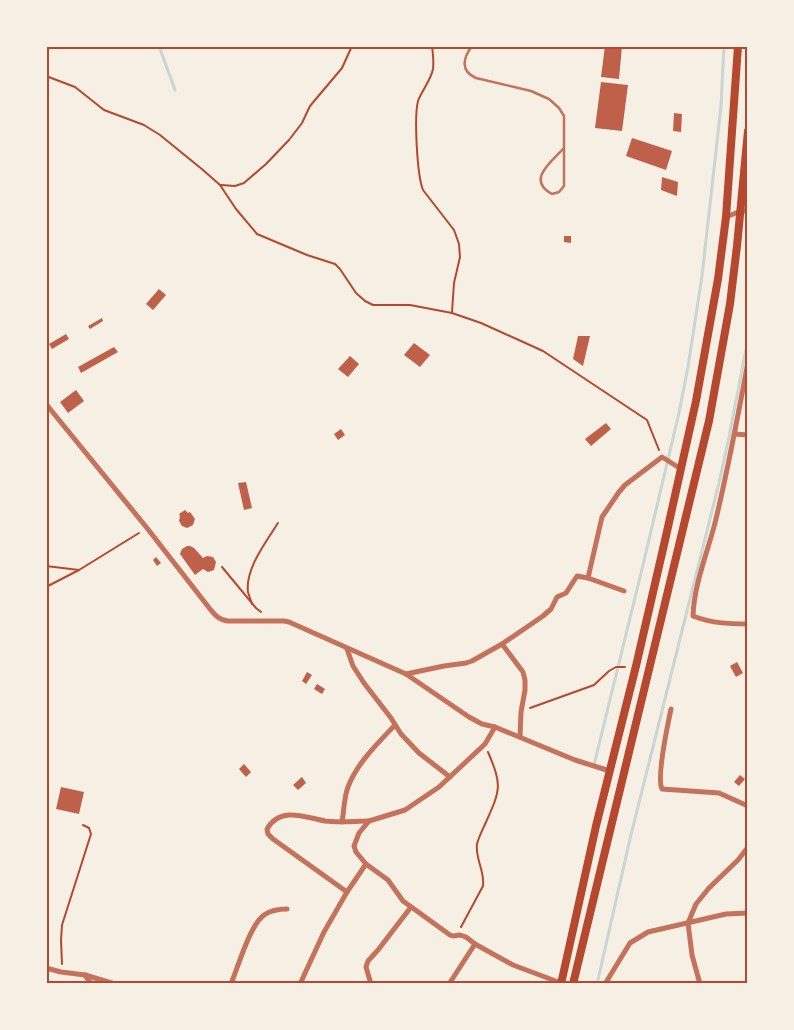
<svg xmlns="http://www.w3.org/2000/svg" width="794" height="1030" font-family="Lato,sans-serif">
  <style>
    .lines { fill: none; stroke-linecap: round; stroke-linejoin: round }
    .stream { stroke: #c9d6d2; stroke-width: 3 }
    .building { fill: #bf614a }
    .path { stroke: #b5482f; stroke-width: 2 }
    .service { stroke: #c5725c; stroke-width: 2.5 }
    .minor { stroke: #c5725c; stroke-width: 5 }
    .primary { stroke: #b5482f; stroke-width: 8 }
    .neatline { fill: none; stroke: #b5482f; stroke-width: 2 }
  </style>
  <rect width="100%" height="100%" fill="#f6efe4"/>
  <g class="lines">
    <!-- stream -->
    <g class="stream">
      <polyline points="159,46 175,90"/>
      <polyline points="594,765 643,565 679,413 688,367 702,276 721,106 724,46"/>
      <polyline points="597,984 630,839 719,483 729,437 748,339"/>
    </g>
  </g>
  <!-- building -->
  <g class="building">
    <polygon points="605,46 622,46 619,79 601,77"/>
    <polygon points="601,82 628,85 622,131 595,128"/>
    <polygon points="674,113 682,114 681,132 673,131"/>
    <polygon points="632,138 672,151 666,170 626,156"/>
    <polygon points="662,177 678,182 677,196 661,190"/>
    <polygon points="564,236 571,236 571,243 564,242"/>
    <polygon points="159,289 166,295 153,310 146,304"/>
    <polygon points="102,318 103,321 90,329 88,326"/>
    <polygon points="66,334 69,339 52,349 49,344"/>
    <polygon points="578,336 590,336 583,366 573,359"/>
    <polygon points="414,343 430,355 420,367 404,355"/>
    <polygon points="114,347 118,352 81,373 78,367"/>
    <polygon points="350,356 359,364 348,377 338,369"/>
    <polygon points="76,390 84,401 68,413 60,402"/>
    <polygon points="606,423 611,429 591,446 585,439"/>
    <polygon points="341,429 345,435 338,440 334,434"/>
    <polygon points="246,482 252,508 244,510 238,483"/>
    <polygon points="185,510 188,513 190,512 195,519 193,525 187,528 182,526 179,521 180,516 179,514"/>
    <polygon points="187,546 190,546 194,548 203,558 207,556 213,557 216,562 214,570 208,572 203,569 195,575 180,554 182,549"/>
    <polygon points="156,557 161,563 157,566 153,560"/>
    <polygon points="737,662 743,673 736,677 730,666"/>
    <polygon points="307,672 312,675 306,684 302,681"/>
    <polygon points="317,684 325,689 322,694 314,689"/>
    <polygon points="244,764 251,772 246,777 239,769"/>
    <polygon points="740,775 745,779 739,786 734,782"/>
    <polygon points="302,777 306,783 298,790 293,785"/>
    <polygon points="61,787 84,792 79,814 56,809"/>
  </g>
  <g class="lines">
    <!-- path -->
    <g class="path">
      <path d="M432 46C433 54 434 62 433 69 431 80 422 90 418 101 414 117 417 175 423 190L454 230 459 244 460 257 454 283 452 312"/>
      <polyline points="46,76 75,87 104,110 144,125 160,135 203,170 220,185 236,209 257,234 307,255 335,264 340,269 356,293 365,301 373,305 410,305 452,313 481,323 543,351 647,420 659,450"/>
      <polyline points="221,185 235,186 244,183 266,164 289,140 302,123 310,106 342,68 352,46"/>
      <polyline points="46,566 79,570"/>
      <polyline points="222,567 256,608 261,612"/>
      <polyline points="46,587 79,570 139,533"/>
      <path d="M252 604C251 600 249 596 248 592 245 569 266 542 278 523"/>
      <polyline points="530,708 594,685 609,671 616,667 625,667"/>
      <path d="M461 927 483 886C485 871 475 859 477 844 479 836 483 829 486 822 501 789 502 785 488 752"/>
      <polyline points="62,964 61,940 62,925 91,834 89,828 83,825"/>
    </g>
    <!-- service -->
    <path class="service" d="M472 46C463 58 460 71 476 78L531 91 549 99 559 108 564 116V186L559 192 552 194C526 180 551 162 564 148"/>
    <!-- minor -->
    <g class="minor">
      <polyline points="726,217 741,211 748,211"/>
      <path d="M748 362C738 416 728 470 715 523 707 554 694 585 693 616 711 623 728 624 748 624"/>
      <path d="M46 404 147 528 210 609C215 615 219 620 228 621H284L289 622 406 674 469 717 482 724 495 727 575 760 610 771"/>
      <polyline points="735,434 748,435"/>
      <polyline points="588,578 602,517 619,492 625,485 662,457 681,469"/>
      <polyline points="502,644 523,672 525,680 525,690 521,712 520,737"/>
      <polyline points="347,649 353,666 364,683 391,718 401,734 419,753 450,777"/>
      <polyline points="406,674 444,666 466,663 472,661 502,644 543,616 551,609 557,597 566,593 577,576 588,578 624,591"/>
      <path d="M671 709C668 724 656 777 662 789L719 793 748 806"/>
      <polyline points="495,727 485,744 439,787 405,810 369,821 359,833 354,846 356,852 366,864 388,880 403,901 450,935 453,936 460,935 466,937 475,944 513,965 561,983"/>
      <path d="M342 822C344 811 344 797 348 787 357 763 378 743 395 725"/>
      <path d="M347 892 273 839 268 834 267 829C280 806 305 817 325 821 340 823 355 821 369 821"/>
      <polyline points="46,968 61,972 85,975 115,984"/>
      <polyline points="85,975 91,984"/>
      <path d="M231 984C238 967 250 925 264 915 271 910 279 909 287 909"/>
      <polyline points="300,984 324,932 347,892 366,864"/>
      <polyline points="371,984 366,967 368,961 378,950 411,907"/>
      <polyline points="449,984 475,944"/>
      <polyline points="605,984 630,943 648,932 726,914 748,913"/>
      <polyline points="700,984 692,955 688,923 696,904 709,888 738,860 748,847"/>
    </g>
    <!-- primary -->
    <g class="primary">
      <polyline points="561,984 596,826 636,666 666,536 696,401 718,279 726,217 738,46"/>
      <polyline points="573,984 709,421 730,304 737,246 748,131"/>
    </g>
  </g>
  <!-- border -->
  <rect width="794" height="1030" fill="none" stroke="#f6efe4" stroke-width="95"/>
  <rect x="48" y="48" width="698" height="934" class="neatline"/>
</svg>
